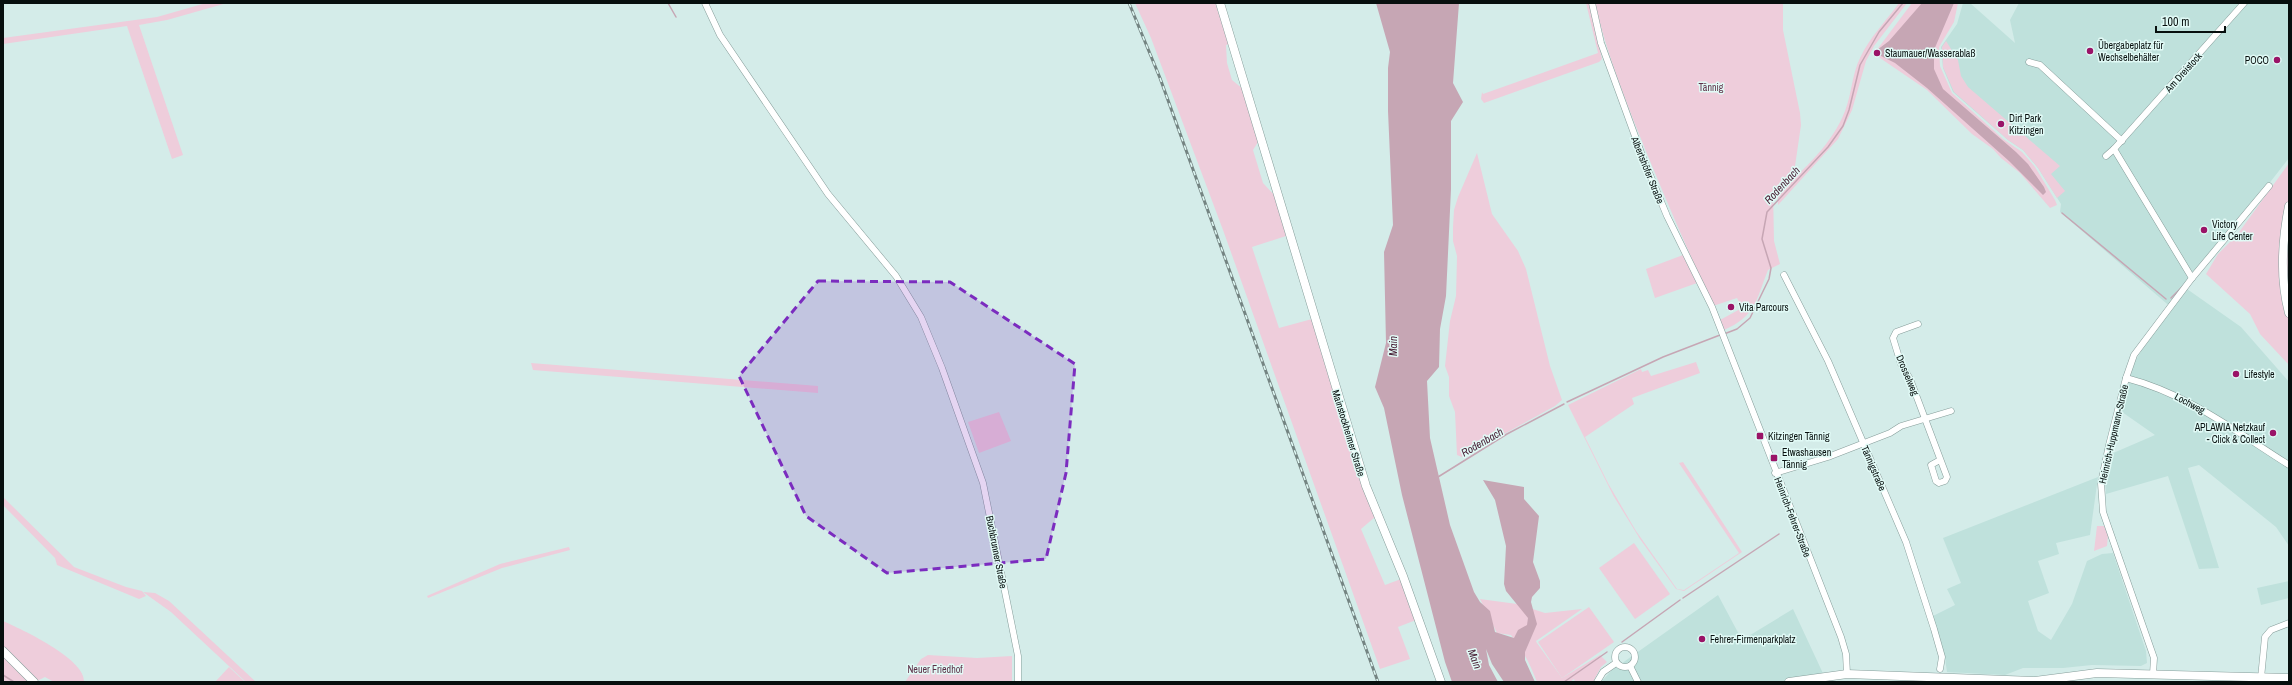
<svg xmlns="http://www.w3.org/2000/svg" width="2292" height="685" font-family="'Archivo Narrow',sans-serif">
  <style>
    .built { fill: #bfe1dc }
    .green { fill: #eecddb }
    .water { fill: #c6a6b4 }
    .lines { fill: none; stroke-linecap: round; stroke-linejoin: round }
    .stream { stroke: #c6a6b4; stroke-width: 1.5 }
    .minor-casing { stroke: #869d9a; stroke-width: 7 }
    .major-casing { stroke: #869d9a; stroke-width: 9 }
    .minor { stroke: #fff; stroke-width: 6 }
    .major { stroke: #fff; stroke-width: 8 }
    .rail-casing { stroke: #748482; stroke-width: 3 }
    .rail { stroke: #e1faf6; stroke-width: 1.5; stroke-dasharray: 4.5; stroke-linecap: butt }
    .marked { fill: #7b2cbf; fill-opacity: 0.2; stroke: #7b2cbf; stroke-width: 3; stroke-dasharray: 8 5; stroke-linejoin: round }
    .poi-dot { fill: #9a1367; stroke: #e1faf6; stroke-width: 1.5 }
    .labels { text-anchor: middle; stroke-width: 3; stroke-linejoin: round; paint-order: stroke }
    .poi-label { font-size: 10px; fill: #070f0e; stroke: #e1faf6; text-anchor: start }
    .street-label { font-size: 10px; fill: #070f0e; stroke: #e1faf6 }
    .park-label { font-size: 10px; fill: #5c2f46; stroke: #e1faf6 }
    .water-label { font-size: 11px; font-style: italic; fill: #461b32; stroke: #e1faf6 }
  </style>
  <rect width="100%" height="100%" fill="#d4ece9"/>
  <!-- built -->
  <g class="built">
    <polygon points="1963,3 1970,3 2015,43 2010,20 2019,3 2289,3 2289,158 2187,289 2241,327 2289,382 2289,546 2276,527 2199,465 2188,468 2219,568 2199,569 2168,476 2106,494 2105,481 2111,454 2155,435 2122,412 2134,363 2148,340 2173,309 2060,212 2061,204 2038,168 2023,150 2008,140 1953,92 1943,68 1941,47 1957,24"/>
    <polygon points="2098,477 2090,535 2056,543 2059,554 2038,561 2049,593 2028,601 2038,631 2051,640 2072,604 2087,561 2102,554 2113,553 2146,651 2147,663 2141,666 2092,665 2063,668 2023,668 2005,675 1947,672 1945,658 1933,616 1955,605 1947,589 1961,583 1943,538"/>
    <polygon points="2289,581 2289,598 2261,605 2257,588"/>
    <polygon points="1718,595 1742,640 1793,609 1827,682 1601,682 1611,671"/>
  </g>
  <!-- green -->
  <g class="green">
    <polygon points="206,3 227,3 167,20 139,25 183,155 172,159 127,26 3,44 3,38 157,17"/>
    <polygon points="1135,3 1215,3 1230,44 1226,45 1227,63 1232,80 1243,89 1258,142 1253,150 1263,183 1277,198 1286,236 1252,247 1279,328 1312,319 1375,517 1361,529 1385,585 1401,579 1416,620 1398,627 1410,659 1380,669 1223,230 1151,38"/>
    <polygon points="1586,3 1590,3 1602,59 1599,62 1484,103 1481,99 1482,92 1483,94 1598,53"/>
    <path d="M1595 3H1783V30L1800 113 1801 125 1794 173 1773 191 1774 241 1780 264 1768 270C1756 300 1756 316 1724 330L1720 320 1742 308 1737 298 1713 306C1685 244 1658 182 1633 119 1618 80 1604 43 1595 3Z"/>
    <path d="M1899 3H1907L1874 46 1866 61 1852 110 1838 139 1778 205V192C1804 170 1833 143 1845 111 1852 93 1852 74 1860 58 1870 37 1886 21 1899 3Z"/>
    <polygon points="1912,3 1958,3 1954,22 1939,47 1940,66 1952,93 2003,139 2022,152 2035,167 2055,200 2057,205 2050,208 2020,173 2001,158 1993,149 1972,134 1927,90 1880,58 1876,51"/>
    <polygon points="1946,41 1958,60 1961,76 1968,87 2060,166 2051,174 2065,191 2057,198 2038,168 2023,150 2008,140 1954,92 1943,67 1942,47"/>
    <polygon points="1477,153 1492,214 1518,251 1526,269 1550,366 1562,400 1555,406 1462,457 1457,455 1455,412 1449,396 1449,377 1445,366 1450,321 1456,296 1457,256 1453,241 1453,227 1454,210 1458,197"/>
    <polygon points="2289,163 2289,365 2260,334 2250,314 2206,274 2218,254 2237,235"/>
    <polygon points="1683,255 1697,283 1655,298 1646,269"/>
    <polygon points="1696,362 1700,373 1632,398 1634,404 1585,437 1609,485 1636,531 1677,589 1684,590 1739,553 1679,463 1683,462 1742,552 1684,591 1676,589 1640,539 1613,495 1568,405 1641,369 1642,372 1648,370 1651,376"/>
    <polygon points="531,363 818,386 818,393 533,370"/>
    <polygon points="999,412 1011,441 979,453 968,422"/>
    <polygon points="3,497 74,567 126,587 142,591 146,596 139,599 57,565 55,558 3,505"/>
    <polygon points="2097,526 2104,526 2108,535 2107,546 2094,551"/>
    <polygon points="1634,543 1670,594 1635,619 1599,568"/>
    <polygon points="569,547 570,550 502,568 428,598 427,596 500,564"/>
    <polygon points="143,592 155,593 169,601 256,682 246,682 171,612"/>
    <path d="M1480 599 1517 604 1545 613 1582 609 1536 641 1537 643 1562 678 1600 655 1607 662 1601 667 1593 682H1575L1574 679 1570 682H1537C1530 664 1523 650 1511 635L1497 633Z"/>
    <polygon points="1589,607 1614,642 1562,678 1538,642"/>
    <path d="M3 621C21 629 86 659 84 682H54L45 677 37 681 3 649Z"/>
    <polygon points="3,653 31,682 3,682"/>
    <polygon points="928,655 977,658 1012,656 1012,682 905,682 921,659"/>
    <polygon points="229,667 245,682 215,682"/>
  </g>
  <!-- water -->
  <g class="water">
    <polygon points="1376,3 1459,3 1453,83 1463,102 1451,121 1451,189 1446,296 1440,329 1439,367 1427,381 1430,438 1450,525 1474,592 1480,602 1490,611 1495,632 1514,638 1518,630 1527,625 1528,618 1506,591 1504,584 1506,546 1495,500 1483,480 1524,487 1524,499 1539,516 1533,562 1540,581 1540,588 1532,597 1531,602 1537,624 1525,652 1525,660 1535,682 1504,682 1492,664 1486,649 1489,665 1498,682 1452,682 1445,662 1402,495 1384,408 1375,387 1386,343 1384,252 1393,225 1388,111 1388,68 1390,52"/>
    <polygon points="1922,3 1954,3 1934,50 1934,69 1943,89 2016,152 2028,164 2044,187 2046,192 2043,195 2009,161 1927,88 1895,63 1879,55 1877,50 1889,41"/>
  </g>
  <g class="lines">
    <!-- stream -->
    <g class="stream">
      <polyline points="668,3 676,17"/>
      <polyline points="2062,213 2166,299"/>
      <polyline points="2171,298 2183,286"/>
      <polyline points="1724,334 1737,329 1750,318 1769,279 1771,268 1762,239 1767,212 1828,147 1843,126 1849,110 1860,65 1879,32 1903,3"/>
      <polyline points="1567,402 1663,357 1720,335"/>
      <polyline points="1438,477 1507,434 1564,404"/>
      <polyline points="1683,598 1779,534"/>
      <polyline points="1622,642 1680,600"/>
      <polyline points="3,675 14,682"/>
      <polyline points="1564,682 1607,652"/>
    </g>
    <!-- minor casing -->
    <g class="minor-casing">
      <g id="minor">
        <polyline points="705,3 720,35 828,194 896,276 921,317 942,368 983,483 1018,656 1018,682"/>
        <polyline points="1592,3 1601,43 1643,158 1667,216 1712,307 1841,637 1846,654 1847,674"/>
        <polyline points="2029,62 2040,65 2122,141"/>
        <polyline points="2106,156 2114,149"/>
        <polyline points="1784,275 1828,361 1906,542 1934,629 1942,657 1940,669"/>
        <polyline points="2192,278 2114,149 2244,3"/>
        <polyline points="1918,324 1896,332 1893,338 1901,364 1910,379 1947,477 1945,481 1939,483 1936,481 1931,465 1940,460"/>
        <path d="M2126 378C2188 394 2235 431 2289 465"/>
        <polyline points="1775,473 1828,457 1890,433 1901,426 1951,411"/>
        <circle cx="1625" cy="657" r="10"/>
        <polyline points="1630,666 1638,682"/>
        <polyline points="2153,674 2154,658 2103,512 2101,483 2109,445 2126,378 2134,355 2192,278 2269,186"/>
        <polyline points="2261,678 2265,637 2271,630 2289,623"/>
        <polyline points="1597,682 1603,672 1616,663"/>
      </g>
    </g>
    <!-- major casing -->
    <g class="major-casing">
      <g id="major">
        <polyline points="1220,3 1366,486 1403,576 1441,682"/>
        <path d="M2289 206C2282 241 2280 279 2289 313"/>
        <polyline points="3,651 34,682"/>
        <polyline points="1789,682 1847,674 2035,681 2097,673 2289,678"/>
      </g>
    </g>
    <!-- minor -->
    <use href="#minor" class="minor"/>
    <!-- major -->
    <use href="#major" class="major"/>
    <!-- rail casing -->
    <g class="rail-casing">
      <polyline id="rail" points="1129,3 1160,78 1378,682"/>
    </g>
    <!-- rail -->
    <use href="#rail" class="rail"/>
  </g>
  <!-- marked area -->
  <path class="marked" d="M818 281 950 282 1075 364 1066 473 1046 559 887 573 806 516 739 376Z"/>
  <!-- markers -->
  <g class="poi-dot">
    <circle cx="2090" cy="51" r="4"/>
    <circle cx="1877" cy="53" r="4"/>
    <circle cx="2277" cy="60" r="4"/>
    <circle cx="2001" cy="124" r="4"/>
    <circle cx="2204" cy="230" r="4"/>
    <circle cx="1731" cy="307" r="4"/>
    <circle cx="2236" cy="374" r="4"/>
    <circle cx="2273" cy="433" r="4"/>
    <rect x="1756" y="432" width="8" height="8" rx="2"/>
    <rect x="1770" y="454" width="8" height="8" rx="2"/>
    <circle cx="1702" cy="639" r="4"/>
  </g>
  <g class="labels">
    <!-- poi labels -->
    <g class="poi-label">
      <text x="2098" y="49">Übergabeplatz für<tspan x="2098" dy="12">Wechselbehälter</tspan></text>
      <text x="1885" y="57">Staumauer/Wasserablaß</text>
      <text x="2269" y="64" text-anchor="end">POCO</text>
      <text x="2009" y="122">Dirt Park<tspan x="2009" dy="12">Kitzingen</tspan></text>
      <text x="2212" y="228">Victory<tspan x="2212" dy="12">Life Center</tspan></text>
      <text x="1739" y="311">Vita Parcours</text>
      <text x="2244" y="378">Lifestyle</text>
      <text x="2265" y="431" text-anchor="end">APLAWIA Netzkauf<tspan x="2265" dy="12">- Click &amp; Collect</tspan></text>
      <text x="1768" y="440">Kitzingen Tännig</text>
      <text x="1782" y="456">Etwashausen<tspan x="1782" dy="12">Tännig</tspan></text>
      <text x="1710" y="643">Fehrer-Firmenparkplatz</text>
    </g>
    <!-- street labels -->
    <g class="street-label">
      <text transform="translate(2183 72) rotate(-48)" y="4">Am Dreistock</text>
      <text transform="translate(1648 170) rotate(68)" y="4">Albertshöfer Straße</text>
      <text transform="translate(1908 375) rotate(67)" y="4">Drosselweg</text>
      <text transform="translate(2190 403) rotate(28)" y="4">Lochweg</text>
      <text transform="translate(1349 433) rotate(73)" y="4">Mainstockheimer Straße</text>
      <text transform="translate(2113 434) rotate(-77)" y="4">Heinrich-Huppmann-Straße</text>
      <text transform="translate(1874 468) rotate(67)" y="4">Tännigstraße</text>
      <text transform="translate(1793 517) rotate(69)" y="4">Heinrich-Fehrer-Straße</text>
      <text transform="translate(997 552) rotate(79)" y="4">Buchbrunner Straße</text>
    </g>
    <!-- park labels -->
    <g class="park-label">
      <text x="1711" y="91">Tännig</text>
      <text x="935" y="673">Neuer Friedhof</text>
    </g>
    <!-- water labels -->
    <g class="water-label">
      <text transform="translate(1782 185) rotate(-47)" y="4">Rodenbach</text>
      <text transform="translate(1393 346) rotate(-90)" y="4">Main</text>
      <text transform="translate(1482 442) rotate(-30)" y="4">Rodenbach</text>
      <text transform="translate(1475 659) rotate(69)" y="4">Main</text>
    </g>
  </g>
  <!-- border -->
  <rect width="2292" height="685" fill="none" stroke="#070f0e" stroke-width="8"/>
  <!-- scale -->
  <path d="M2156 26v6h69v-6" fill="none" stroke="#070f0e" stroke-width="2"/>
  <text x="2162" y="26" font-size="12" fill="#070f0e" stroke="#e1faf6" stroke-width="3" paint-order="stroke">100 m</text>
</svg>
